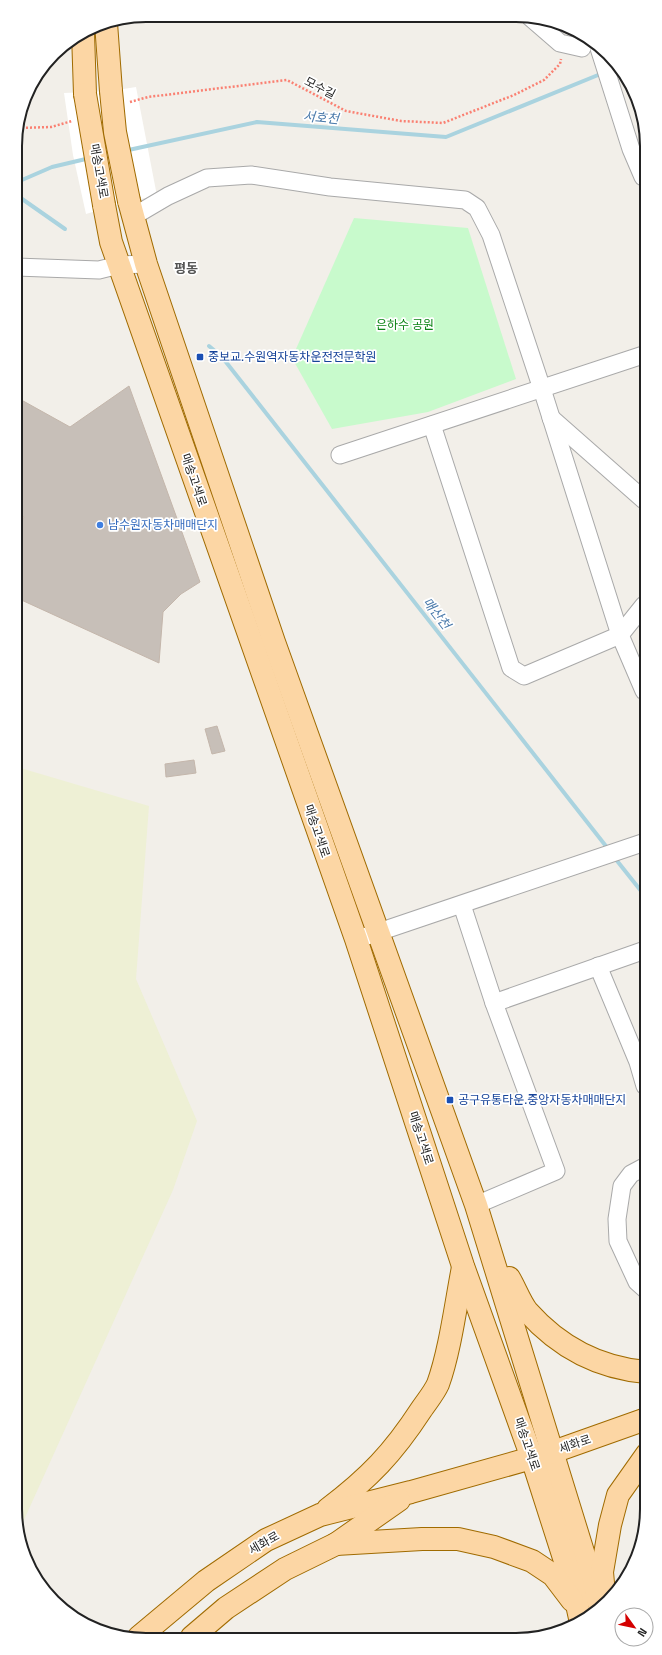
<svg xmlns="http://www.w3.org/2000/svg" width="662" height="1655" font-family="'Space Grotesk','Noto Sans KR',sans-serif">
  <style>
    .farmland { fill: #eef0d5 }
    .park { fill: #c8facc }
    .pier { fill: #fff }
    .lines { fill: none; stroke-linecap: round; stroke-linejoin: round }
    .stream { stroke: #aad3df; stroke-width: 4 }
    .building { fill: #c7bfb8; stroke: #c4b6ab }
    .minor-casing { stroke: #a9a9a9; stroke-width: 19 }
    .major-casing { stroke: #a06b00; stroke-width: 24 }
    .path { stroke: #fa8072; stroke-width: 2.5; stroke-dasharray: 2 2; stroke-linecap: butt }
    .minor { stroke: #fff; stroke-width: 17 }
    .major { stroke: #fcd6a4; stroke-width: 22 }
    .major-bridge-casing { stroke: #a06b00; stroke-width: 24; stroke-linecap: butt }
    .major-bridge { stroke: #fcd6a4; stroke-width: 22 }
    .transit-dot { fill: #1a4fb4; stroke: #fff; stroke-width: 1.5 }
    .shop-dot { fill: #3f7fe0; stroke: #fff; stroke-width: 1.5 }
    .labels { text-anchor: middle; stroke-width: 3.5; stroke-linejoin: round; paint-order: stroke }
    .street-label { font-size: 12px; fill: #222; stroke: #fff }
    .park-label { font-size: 12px; fill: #0c8416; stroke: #fff }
    .transit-label { font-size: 12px; fill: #164399; stroke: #fff; text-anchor: start }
    .shop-label { font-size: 12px; fill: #366cbe; stroke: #fff; text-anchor: start }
    .water-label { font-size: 13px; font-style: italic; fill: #4a7aab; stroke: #fff }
    .neighbourhood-label { font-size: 13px; font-weight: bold; fill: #555; stroke: #fff }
    .rim { fill: none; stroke: #222; stroke-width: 2 }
  </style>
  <rect width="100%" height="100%" fill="#f2efe9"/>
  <!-- farmland -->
  <polygon class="farmland" points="17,767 149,806 136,979 197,1121 173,1190 19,1531"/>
  <!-- park -->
  <polygon class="park" points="354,218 468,228 516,379 428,412 332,429 292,358"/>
  <!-- pier -->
  <polygon class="pier" points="136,87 157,196 129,201 86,214 73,155 64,93 111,91"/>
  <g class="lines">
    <!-- stream -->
    <g class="stream">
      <polyline points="610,70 619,67"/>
      <polyline points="124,151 257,122 446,137 603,73"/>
      <polyline points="15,183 52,167 90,158"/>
      <polyline points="15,194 65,229"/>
      <polyline points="209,346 222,357 609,850"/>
      <polyline points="614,857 645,896"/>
    </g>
  </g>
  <!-- building -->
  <g class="building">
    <polygon points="129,386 200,582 181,594 163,612 159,663 17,598 16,533 24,517 16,512 16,397 70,427"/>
    <polygon points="217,726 225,751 212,754 205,729"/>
    <polygon points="194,760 196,773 166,777 165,764"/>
  </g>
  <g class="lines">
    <!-- minor casing -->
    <g class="minor-casing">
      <g id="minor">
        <polyline points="530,17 560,43 582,48"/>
        <polyline points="598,45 631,149 643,177"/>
        <polyline points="134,216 168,196 207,178 251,175 330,187 465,200 477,208 491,235 542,389 620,635 644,691"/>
        <polyline points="16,267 99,270 119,265 146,264"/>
        <polyline points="551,418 644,500"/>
        <polyline points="432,425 511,668 524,676 620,635 644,605"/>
        <polyline points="340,455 643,355"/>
        <polyline points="462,905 494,1003 556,1171 476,1205"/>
        <polyline points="367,936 645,842"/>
        <polyline points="598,966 638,1062 645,1086"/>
        <polyline points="494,1003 645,950"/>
        <polyline points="646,1166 631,1174 622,1186 617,1219 618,1241 637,1282 646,1290"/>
      </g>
    </g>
    <!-- major casing -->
    <g class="major-casing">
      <g id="major">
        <polyline points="106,23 111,91"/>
        <polyline points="83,33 85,94"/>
        <polyline points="129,201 146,264 274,642 476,1205 600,1607"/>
        <polyline points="104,205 111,242 356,939 463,1266 532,1458 573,1586 581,1623"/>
        <path d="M509 1278C515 1288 520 1302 527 1311 559 1347 599 1368 646 1372"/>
        <path d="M328 1509C369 1478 393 1453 421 1410 427 1401 434 1393 438 1384 450 1351 456 1303 463 1267"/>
        <polyline points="336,1544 422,1539 458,1539 494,1547 532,1561 553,1575 572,1600"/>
        <polyline points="604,1594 602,1572 610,1525 618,1495 647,1454"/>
        <polyline points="139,1637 206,1581 266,1540 320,1515 411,1492 553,1452 646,1419"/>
        <polyline points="192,1637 226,1608 285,1569 336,1544 399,1500"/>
      </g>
    </g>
    <!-- path -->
    <g class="path">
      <polyline points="130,102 148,97 287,80 346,111 401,121 443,123 514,95 544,80 560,64 561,59"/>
      <polyline points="18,128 51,127 72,121"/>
    </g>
    <!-- minor -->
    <use href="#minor" class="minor"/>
    <!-- major -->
    <use href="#major" class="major"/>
    <!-- major-bridge casing -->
    <g class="major-bridge-casing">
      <g id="major-bridge">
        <polyline points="111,91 115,132 129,201"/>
        <polyline points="85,94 104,205"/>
      </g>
    </g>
    <!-- major-bridge -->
    <use href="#major-bridge" class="major-bridge"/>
  </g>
  <!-- markers -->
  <g class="transit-dot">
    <rect x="196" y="353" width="8" height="8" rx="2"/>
    <rect x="446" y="1096" width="8" height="8" rx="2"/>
  </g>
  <circle class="shop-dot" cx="100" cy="525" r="4"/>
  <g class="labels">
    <!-- street labels -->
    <g class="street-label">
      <text transform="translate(320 88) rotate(27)" y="4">모수길</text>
      <text transform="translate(99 171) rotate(80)" y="4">매송고색로</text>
      <text transform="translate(194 480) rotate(71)" y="4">매송고색로</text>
      <text transform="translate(317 831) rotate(71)" y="4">매송고색로</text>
      <text transform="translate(421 1138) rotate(72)" y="4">매송고색로</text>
      <text transform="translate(527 1444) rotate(71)" y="4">매송고색로</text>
      <text transform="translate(575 1444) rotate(-19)" y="4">세화로</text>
      <text transform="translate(264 1543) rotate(-30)" y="4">세화로</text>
    </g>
    <!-- park labels -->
    <g class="park-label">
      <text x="405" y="329">은하수 공원</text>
    </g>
    <!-- transit labels -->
    <g class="transit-label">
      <text x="208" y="361">중보교.수원역자동차운전전문학원</text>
      <text x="458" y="1104">공구유통타운.중앙자동차매매단지</text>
    </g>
    <!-- shop labels -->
    <g class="shop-label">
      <text x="108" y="529">남수원자동차매매단지</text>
    </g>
    <!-- water labels -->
    <g class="water-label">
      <text transform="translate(321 117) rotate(5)" y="5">서호천</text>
      <text transform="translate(437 613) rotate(52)" y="5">매산천</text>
    </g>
    <!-- neighbourhood labels -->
    <g class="neighbourhood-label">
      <text x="186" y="273">평동</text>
    </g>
  </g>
  <!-- crop -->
  <path d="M0 0H662V1655H0ZM146 22H516A124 124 0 0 1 640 146V1509A124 124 0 0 1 516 1633H146A124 124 0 0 1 22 1509V146A124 124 0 0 1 146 22Z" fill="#fff" fill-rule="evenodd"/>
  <path class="rim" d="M146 22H516A124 124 0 0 1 640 146V1509A124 124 0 0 1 516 1633H146A124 124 0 0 1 22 1509V146A124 124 0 0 1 146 22Z"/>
  <!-- north arrow -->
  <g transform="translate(634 1627) rotate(123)"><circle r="19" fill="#ffffff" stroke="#a7a7a7"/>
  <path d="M0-3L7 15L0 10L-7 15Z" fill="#d40000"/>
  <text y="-6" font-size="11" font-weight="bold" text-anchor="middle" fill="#222222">N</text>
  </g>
</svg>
